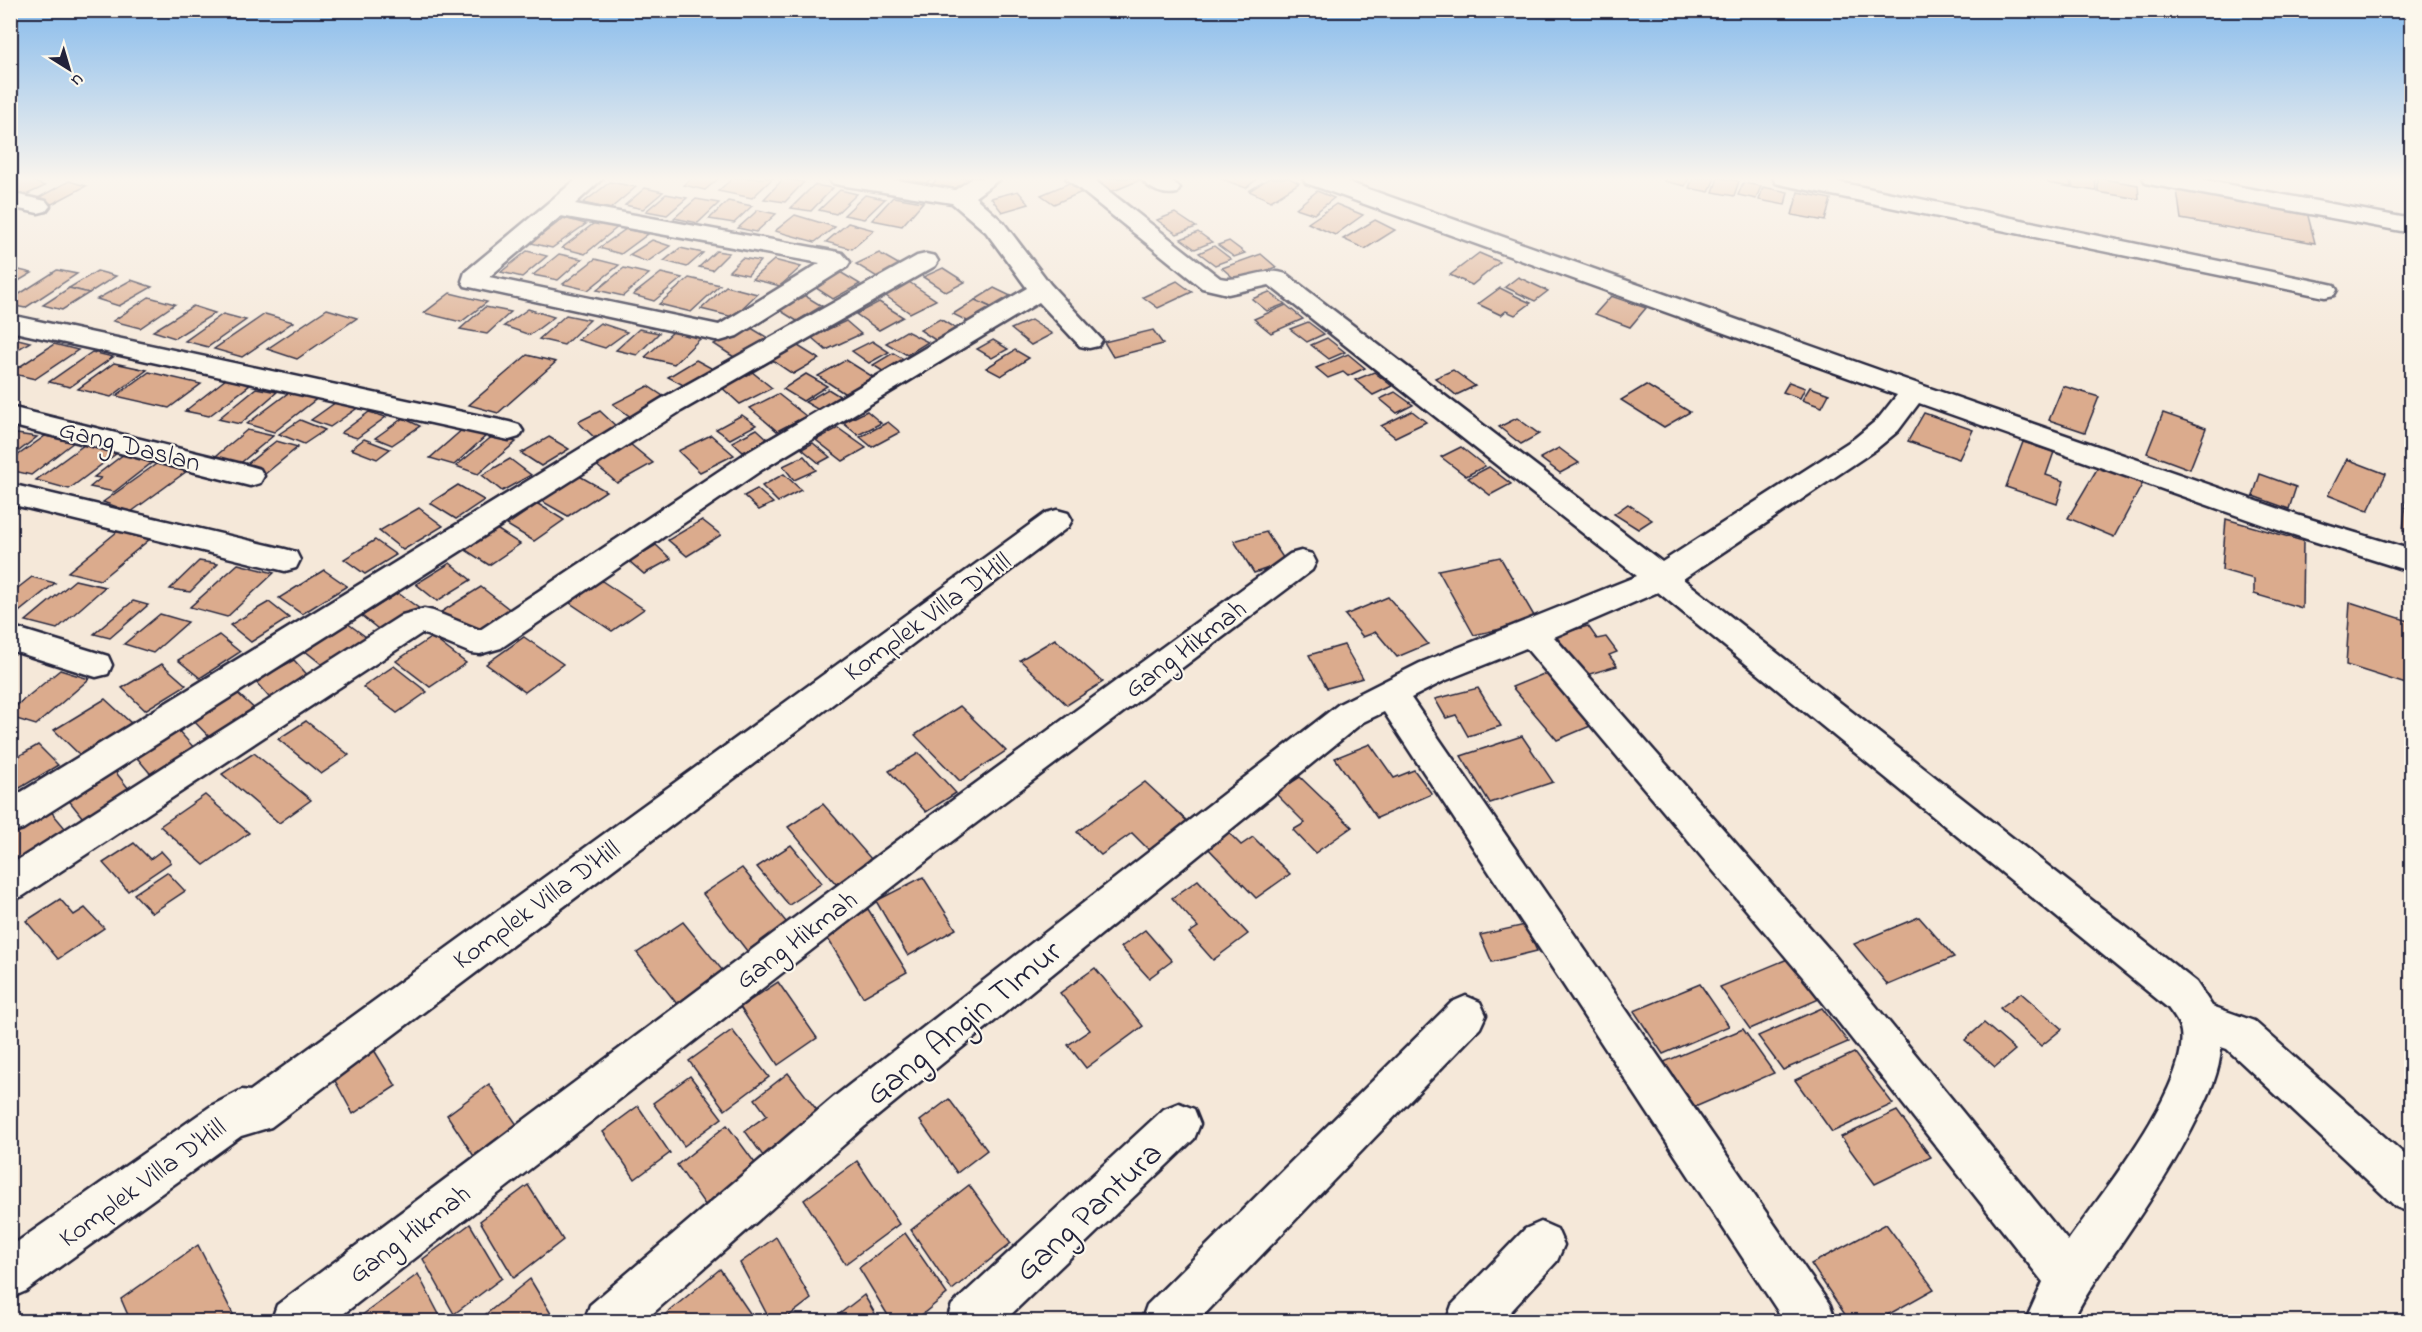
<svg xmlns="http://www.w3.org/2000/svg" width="2422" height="1332" font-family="'Indie Flower',sans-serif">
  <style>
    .building { fill: #dbab8d; stroke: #22223b; stroke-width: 1.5 }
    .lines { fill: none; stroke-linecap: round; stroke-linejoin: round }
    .street-casing { stroke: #22223b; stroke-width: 5 }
    .street { fill: #fbf7ec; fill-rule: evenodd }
    .labels { text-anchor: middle; stroke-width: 4.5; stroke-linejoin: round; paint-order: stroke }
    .street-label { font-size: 27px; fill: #22223b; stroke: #fbf7ec }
    .near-street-label { font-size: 33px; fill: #22223b; stroke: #fbf7ec }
  </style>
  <rect width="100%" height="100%" fill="#f5e8d9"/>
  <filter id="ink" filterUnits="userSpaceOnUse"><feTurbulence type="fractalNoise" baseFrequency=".0167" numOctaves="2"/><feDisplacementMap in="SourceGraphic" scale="12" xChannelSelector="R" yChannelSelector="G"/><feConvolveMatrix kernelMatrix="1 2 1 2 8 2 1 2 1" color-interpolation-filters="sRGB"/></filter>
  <g filter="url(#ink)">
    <!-- building -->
    <g class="building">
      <polygon points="25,178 45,186 15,200 10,197 10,185"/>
      <polygon points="692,178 719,178 705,190 684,185"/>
      <polygon points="733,178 773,178 752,198 718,191"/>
      <polygon points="908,178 931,178 923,187 904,183"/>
      <polygon points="938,178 972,178 959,193 930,187"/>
      <polygon points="1089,178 1137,178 1140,180 1109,193"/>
      <polygon points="1219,178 1258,178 1246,188"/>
      <polygon points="1269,178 1289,178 1299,183 1271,201 1249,191"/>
      <polygon points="1665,178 1689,178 1685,186 1664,181"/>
      <polygon points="1693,178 1715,178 1709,192 1689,188"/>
      <polygon points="1718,178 1739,181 1734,196 1713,192"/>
      <polygon points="2047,178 2070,178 2071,187 2048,183"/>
      <polygon points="2072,178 2095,178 2096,191 2072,187"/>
      <polygon points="2098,178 2138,185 2139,199 2098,192"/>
      <polygon points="783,179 804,182 785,202 764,199"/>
      <polygon points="69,181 86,186 52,204 36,199"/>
      <polygon points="610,182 636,187 610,209 583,203"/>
      <polygon points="1069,183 1082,192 1054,204 1041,195"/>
      <polygon points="1743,183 1761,186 1756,199 1738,195"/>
      <polygon points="814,185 833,188 811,211 791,208"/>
      <polygon points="1763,187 1788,192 1785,205 1759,200"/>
      <polygon points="645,188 663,192 643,209 625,205"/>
      <polygon points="840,190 857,194 836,214 819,210"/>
      <polygon points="2177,190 2307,212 2315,243 2181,219"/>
      <polygon points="1018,191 1029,204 1002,212 991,198"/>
      <polygon points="1317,191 1334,198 1314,214 1296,208"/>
      <polygon points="1798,192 1831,199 1825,221 1792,215"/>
      <polygon points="666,194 687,198 667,215 646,211"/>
      <polygon points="865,195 885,199 864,219 844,215"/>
      <polygon points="893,197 923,202 902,226 872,220"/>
      <polygon points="696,199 719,203 698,223 674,218"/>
      <polygon points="728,201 752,206 734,223 709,219"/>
      <polygon points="1336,204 1363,215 1335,235 1308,223"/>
      <polygon points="758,210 776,214 756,232 738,228"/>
      <polygon points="1175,213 1196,227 1177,234 1157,220"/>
      <polygon points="795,215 835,227 815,242 775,231"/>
      <polygon points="564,218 586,224 552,248 531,243"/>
      <polygon points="1375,220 1395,230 1365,249 1343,239"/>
      <polygon points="597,221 619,226 585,254 562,248"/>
      <polygon points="848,223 874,230 852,249 826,242"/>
      <polygon points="626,229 648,234 621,254 599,248"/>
      <polygon points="1198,232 1212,242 1195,249 1181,239"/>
      <polygon points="652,240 670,246 647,262 629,255"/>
      <polygon points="1229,241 1245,253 1234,257 1218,245"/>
      <polygon points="1214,246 1231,259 1215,265 1199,253"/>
      <polygon points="680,248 703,253 687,267 664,261"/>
      <polygon points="527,251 547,256 522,277 501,272"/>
      <polygon points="716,251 729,253 712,270 699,267"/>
      <polygon points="879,253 900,265 877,277 856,264"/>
      <polygon points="1479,253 1500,262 1472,285 1450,275"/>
      <polygon points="559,254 582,259 558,280 533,275"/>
      <polygon points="1261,254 1276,267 1237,281 1222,268"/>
      <polygon points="742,258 760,261 748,275 729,271"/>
      <polygon points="595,259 619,265 588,290 563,284"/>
      <polygon points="774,260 801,267 780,286 752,279"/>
      <polygon points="624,268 649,274 623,296 597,290"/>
      <polygon points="943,268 965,282 946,292 923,277"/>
      <polygon points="15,269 32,273 10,286 10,271"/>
      <polygon points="57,270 77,274 25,308 10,305 10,300"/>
      <polygon points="97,271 116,276 89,293 69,288"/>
      <polygon points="840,272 860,284 833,299 813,286"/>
      <polygon points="661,273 682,278 654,301 633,295"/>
      <polygon points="1518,277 1548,291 1535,301 1505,287"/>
      <polygon points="689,278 720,285 691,312 659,304"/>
      <polygon points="131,280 152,287 119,306 97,299"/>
      <polygon points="1177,281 1192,292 1158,308 1143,297"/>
      <polygon points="909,282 936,300 910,313 883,294"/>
      <polygon points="726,286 757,294 733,317 701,309"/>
      <polygon points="69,288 89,293 62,310 43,305"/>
      <polygon points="994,288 1015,298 997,310 975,300"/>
      <polygon points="1500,288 1522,299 1531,303 1515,315 1506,311 1501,315 1478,304"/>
      <polygon points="1269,292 1285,304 1267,311 1252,299"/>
      <polygon points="450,293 487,302 461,322 424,313"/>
      <polygon points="802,294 822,306 797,321 776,308"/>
      <polygon points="1611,296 1646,308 1630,327 1595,314"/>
      <polygon points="149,297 175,304 140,328 113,321"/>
      <polygon points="975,300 997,310 975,325 953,314"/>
      <polygon points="879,302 903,317 879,330 856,314"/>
      <polygon points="1286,305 1303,319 1271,333 1254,319"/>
      <polygon points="193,306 215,313 175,338 153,331"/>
      <polygon points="485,307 511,312 487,334 460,329"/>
      <polygon points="327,309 357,318 297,359 267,349"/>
      <polygon points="528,309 554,317 530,335 504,326"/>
      <polygon points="223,314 246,320 208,347 185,341"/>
      <polygon points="265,314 293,322 242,357 214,349"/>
      <polygon points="566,315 590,320 564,345 539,339"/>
      <polygon points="940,319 963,333 943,345 920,330"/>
      <polygon points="1031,320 1052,334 1031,345 1011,329"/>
      <polygon points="846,321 861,334 826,350 811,337"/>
      <polygon points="1308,322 1324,334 1307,342 1290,329"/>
      <polygon points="600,323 627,332 605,348 578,340"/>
      <polygon points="748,326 768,338 734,357 714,344"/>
      <polygon points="639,329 659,333 637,355 616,350"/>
      <polygon points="1153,330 1163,344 1113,357 1104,342"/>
      <polygon points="906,331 928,342 907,355 886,343"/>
      <polygon points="673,332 701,338 674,364 645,357"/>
      <polygon points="14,338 30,342 10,354 10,340"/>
      <polygon points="1327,338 1345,352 1329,359 1311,345"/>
      <polygon points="993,340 1008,349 992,358 977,349"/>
      <polygon points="872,341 889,352 869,363 852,351"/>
      <polygon points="54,344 78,350 35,379 10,373"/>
      <polygon points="798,346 819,359 793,374 772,360"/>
      <polygon points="1015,350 1029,358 1001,376 986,368"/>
      <polygon points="92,352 113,357 70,387 49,382"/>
      <polygon points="893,353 909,362 889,375 873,365"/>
      <polygon points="1348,354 1365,368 1348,376 1343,372 1328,378 1316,368"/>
      <polygon points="527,355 556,362 498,413 469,405"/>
      <polygon points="696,360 713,369 685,386 668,377"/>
      <polygon points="846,360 878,380 850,397 818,376"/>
      <polygon points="114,363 147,370 111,397 78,389"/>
      <polygon points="1453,370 1475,386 1456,395 1435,378"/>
      <polygon points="751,371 772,388 740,404 720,386"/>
      <polygon points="149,372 201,384 169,408 116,396"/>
      <polygon points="1374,372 1392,386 1373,395 1355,380"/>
      <polygon points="806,374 827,386 803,401 783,389"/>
      <polygon points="226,379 250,385 209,416 185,411"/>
      <polygon points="1789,382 1805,388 1800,398 1783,392"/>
      <polygon points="1646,385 1690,412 1664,427 1621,400"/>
      <polygon points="648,386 666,398 631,417 613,404"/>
      <polygon points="2063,386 2099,397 2085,432 2049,420"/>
      <polygon points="1810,387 1829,394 1822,407 1802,400"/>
      <polygon points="256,388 277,392 240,424 218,419"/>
      <polygon points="828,389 846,400 824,413 805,402"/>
      <polygon points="292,390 319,397 274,432 247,424"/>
      <polygon points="1395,392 1413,405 1397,413 1380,399"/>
      <polygon points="778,394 806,416 777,431 750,408"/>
      <polygon points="339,400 359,407 330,427 311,420"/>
      <polygon points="600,411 617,427 595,438 578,422"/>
      <polygon points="867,411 881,423 858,435 843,423"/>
      <polygon points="1412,411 1426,422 1395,437 1381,426"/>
      <polygon points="369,412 386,417 357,438 341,433"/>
      <polygon points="1924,413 1973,430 1959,459 1908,441"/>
      <polygon points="2163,413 2206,428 2190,469 2147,453"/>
      <polygon points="742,415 756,425 730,439 716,429"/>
      <polygon points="403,418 420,426 392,445 375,438"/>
      <polygon points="1517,418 1539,434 1521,444 1499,427"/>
      <polygon points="300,420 325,430 304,444 279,434"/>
      <polygon points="888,422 900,432 872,447 860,437"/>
      <polygon points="464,428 487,435 454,465 430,458"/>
      <polygon points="838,428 866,448 843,461 816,440"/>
      <polygon points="757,429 769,440 743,452 732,442"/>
      <polygon points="247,430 273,436 237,466 211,460"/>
      <polygon points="10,433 37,437 10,458"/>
      <polygon points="494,435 516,442 478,474 456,466"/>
      <polygon points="711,435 734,455 700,472 678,451"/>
      <polygon points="45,436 74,442 31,475 10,470 10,461"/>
      <polygon points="549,437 569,449 541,466 521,453"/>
      <polygon points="364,439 390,449 377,459 351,449"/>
      <polygon points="276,441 298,447 265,474 242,468"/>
      <polygon points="2023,442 2054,452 2046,475 2064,481 2057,504 2006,487"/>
      <polygon points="813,443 830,457 819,463 802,449"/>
      <polygon points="630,444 653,463 617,483 594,463"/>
      <polygon points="84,445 117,453 69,489 36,480"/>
      <polygon points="1461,447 1485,466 1466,476 1441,457"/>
      <polygon points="1559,448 1579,463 1560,473 1540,458"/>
      <polygon points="124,454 154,461 114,492 90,487 101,478 94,477"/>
      <polygon points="804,456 816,470 794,480 783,466"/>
      <polygon points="510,459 531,475 502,491 482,475"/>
      <polygon points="2347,459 2386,474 2368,511 2328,495"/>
      <polygon points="159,462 187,471 131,512 103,502"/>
      <polygon points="2100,464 2144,481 2114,537 2068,518"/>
      <polygon points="1489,467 1511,484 1490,495 1468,478"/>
      <polygon points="576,474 606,491 568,516 538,499"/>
      <polygon points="784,474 801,490 778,502 762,486"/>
      <polygon points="2260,474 2296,487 2289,509 2253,496"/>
      <polygon points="458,485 484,500 456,519 430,503"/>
      <polygon points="2407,487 2412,488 2412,534 2403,531"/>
      <polygon points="757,489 773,503 759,510 744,496"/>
      <polygon points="538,504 564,520 534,541 507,525"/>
      <polygon points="1628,504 1652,520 1638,529 1614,514"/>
      <polygon points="419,508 443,526 403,550 379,531"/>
      <polygon points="2226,519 2303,541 2302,608 2254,594 2254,579 2222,570"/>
      <polygon points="702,520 721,535 687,556 668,540"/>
      <polygon points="495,528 520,544 489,565 464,549"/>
      <polygon points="118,531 150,539 100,580 68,572"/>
      <polygon points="1266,532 1286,562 1254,573 1234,541"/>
      <polygon points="375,540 396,555 365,574 344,559"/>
      <polygon points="656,545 671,559 644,574 629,561"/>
      <polygon points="1500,557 1537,621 1474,635 1438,570"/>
      <polygon points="199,561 218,564 190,592 170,589"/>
      <polygon points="450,563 471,580 437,601 416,584"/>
      <polygon points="238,564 274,573 227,617 190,607"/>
      <polygon points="324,570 347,586 302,614 279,598"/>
      <polygon points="32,577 55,583 10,619 10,594"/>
      <polygon points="599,579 644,609 612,631 567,601"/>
      <polygon points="75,580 105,587 57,629 26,621"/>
      <polygon points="481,587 513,612 472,638 441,612"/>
      <polygon points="398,593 424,612 387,636 362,616"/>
      <polygon points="1388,597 1407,619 1428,644 1397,657 1376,632 1363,637 1345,615"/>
      <polygon points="133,601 148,605 110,638 94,634"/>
      <polygon points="269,602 289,618 251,642 230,625"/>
      <polygon points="2350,602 2412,622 2412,686 2346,665"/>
      <polygon points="160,614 188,622 153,653 124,644"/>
      <polygon points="347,623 377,645 334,674 304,650"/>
      <polygon points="1588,626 1597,639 1606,637 1617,652 1609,655 1617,666 1576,678 1547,637"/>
      <polygon points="219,635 240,652 200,678 178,660"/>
      <polygon points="432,637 466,663 430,687 396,661"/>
      <polygon points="524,637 563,664 525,692 486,664"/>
      <polygon points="1055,639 1103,682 1067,705 1020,660"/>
      <polygon points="1344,645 1363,678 1327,688 1309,655"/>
      <polygon points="294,660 313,681 274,703 255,681"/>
      <polygon points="162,664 186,685 145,710 122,688"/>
      <polygon points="394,666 427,692 397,713 363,687"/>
      <polygon points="60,670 89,679 36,725 10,717 10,711"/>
      <polygon points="1546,673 1554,682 1562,679 1600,722 1557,740 1512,687"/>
      <polygon points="1478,688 1501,726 1468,736 1456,715 1446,718 1435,699"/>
      <polygon points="234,690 260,714 214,742 190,717"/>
      <polygon points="105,699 132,724 81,756 54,730"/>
      <polygon points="960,706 1006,751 960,781 915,735"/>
      <polygon points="306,721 349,755 321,774 278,739"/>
      <polygon points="176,728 197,751 154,778 133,753"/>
      <polygon points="1522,736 1553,782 1490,803 1461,756"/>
      <polygon points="1370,744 1394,778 1414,770 1432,794 1377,818 1335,758"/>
      <polygon points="38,745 58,765 10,794 10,761"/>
      <polygon points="254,753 311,800 279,823 222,774"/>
      <polygon points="919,753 956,793 926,812 889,771"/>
      <polygon points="114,770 133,794 86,822 67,798"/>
      <polygon points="1300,777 1352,827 1315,853 1293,830 1305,823 1275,793"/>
      <polygon points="1145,782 1188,822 1150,851 1132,833 1101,855 1077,832"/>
      <polygon points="205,795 249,833 204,865 160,826"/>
      <polygon points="823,804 872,860 836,884 788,827"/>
      <polygon points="49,809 75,840 21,873 10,859 10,832"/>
      <polygon points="1228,832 1241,845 1253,837 1290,874 1256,898 1207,847"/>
      <polygon points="134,843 150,859 161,851 171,862 128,891 103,863"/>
      <polygon points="791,845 822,883 789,905 757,867"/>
      <polygon points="742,868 787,923 747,951 703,894"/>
      <polygon points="167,872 185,891 152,913 134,894"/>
      <polygon points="923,877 956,929 908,956 876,901"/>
      <polygon points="1198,880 1248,934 1213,960 1189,933 1198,927 1172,898"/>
      <polygon points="60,899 74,915 85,908 104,928 58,959 26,921"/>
      <polygon points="868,909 907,972 863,997 825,934"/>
      <polygon points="1919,917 1954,957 1888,985 1854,944"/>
      <polygon points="683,922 723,971 677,1004 637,953"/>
      <polygon points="1525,925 1537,951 1492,962 1480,935"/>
      <polygon points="1145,930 1172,961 1149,978 1121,947"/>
      <polygon points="1795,956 1826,996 1750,1029 1720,987"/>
      <polygon points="1095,968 1143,1026 1086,1068 1068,1045 1090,1030 1060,993"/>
      <polygon points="778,982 817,1038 778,1065 740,1007"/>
      <polygon points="1700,984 1729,1026 1663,1054 1634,1011"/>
      <polygon points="2021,993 2062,1029 2041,1046 2000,1008"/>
      <polygon points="1822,1008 1848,1042 1783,1070 1758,1036"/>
      <polygon points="1984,1023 2015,1050 1995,1067 1965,1040"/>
      <polygon points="1743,1029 1774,1073 1695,1107 1664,1062"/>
      <polygon points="732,1030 769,1077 725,1110 689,1061"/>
      <polygon points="374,1050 396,1086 353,1114 333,1077"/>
      <polygon points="1854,1053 1893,1104 1832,1132 1795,1080"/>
      <polygon points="788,1073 827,1123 771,1167 745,1131 767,1115 755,1099"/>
      <polygon points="690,1076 722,1118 684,1146 653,1103"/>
      <polygon points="489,1084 522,1132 479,1164 447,1115"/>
      <polygon points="949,1099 987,1150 957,1173 920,1121"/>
      <polygon points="638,1106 670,1153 635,1179 603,1132"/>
      <polygon points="1897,1111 1931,1157 1875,1184 1841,1137"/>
      <polygon points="727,1125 766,1178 715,1219 677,1165"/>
      <polygon points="857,1161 899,1224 845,1264 804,1200"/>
      <polygon points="528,1185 563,1240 514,1278 480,1221"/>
      <polygon points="969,1185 1011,1243 952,1290 911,1230"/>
      <polygon points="470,1224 502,1278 454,1314 423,1259"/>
      <polygon points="1886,1224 1934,1289 1875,1322 1850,1322 1811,1264"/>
      <polygon points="905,1233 947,1294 913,1322 892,1322 859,1268"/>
      <polygon points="776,1237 811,1299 781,1322 771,1322 740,1263"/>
      <polygon points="198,1245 237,1322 131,1322 121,1299"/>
      <polygon points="720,1269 756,1322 666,1322 662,1317"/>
      <polygon points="418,1274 443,1322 364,1322 361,1316"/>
      <polygon points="530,1279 556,1322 476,1322"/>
      <polygon points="864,1295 880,1322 829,1322"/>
    </g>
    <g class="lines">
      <!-- street casing -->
      <g class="street-casing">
        <g id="street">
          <path d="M578 178H603L575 204 833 251 842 253 850 262 847 267 737 336 720 341 465 286 462 281 465 272ZM561 216 820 263 719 325 489 277Z"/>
          <polygon points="829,178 886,178 955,190 973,178 1001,178 975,197 1003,222 1050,284 1102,340 1098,346 1089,348 1080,346 1039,302 763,469 501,648 480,654 471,653 422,633 23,896 10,901 10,865 402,615 424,609 433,611 480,630 743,455 1027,288 986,232 952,203 840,185 832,183"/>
          <path d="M1066 178H1092L1220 278C1242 283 1263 266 1286 274L1662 562 1855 438 1878 419 1897 395 1306 183 1303 178H1337L1924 386 2300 516 2412 550V572L2278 530 1919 403 1898 431 1875 450 1683 579 2196 982 2212 1006 2254 1021 2412 1161V1213L2396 1207 2227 1049 2221 1047C2220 1072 2209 1095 2198 1117 2177 1160 2151 1200 2124 1239 2106 1266 2086 1292 2072 1322H2025L2043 1282 1807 982 1526 648 1444 681 1411 698 1830 1305 1836 1322H1785L1384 712 1363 722 864 1127 643 1322H584L590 1305 834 1097 1339 704 1420 663 1637 576 1269 285 1228 294 1202 288ZM1658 592 2168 1008C2173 1015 2180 1023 2181 1032 2189 1087 2100 1196 2068 1241L1835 956 1554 637Z"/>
          <path d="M1141 178H1169L1180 188 1177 193C1164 196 1149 190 1141 178Z"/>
          <polygon points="1773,178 1819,178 2325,283 2334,285 2337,290 2334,295 2325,297 1784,185 1776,183"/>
          <polygon points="2143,178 2193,178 2412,219 2412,233 2154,185 2146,183"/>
          <polygon points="10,193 46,201 50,206 46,211 38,213 10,207"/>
          <polygon points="926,254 935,256 938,261 935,266 681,411 23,829 10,833 10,799 661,399 917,256"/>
          <polygon points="10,315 509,422 519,425 523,431 519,437 509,440 10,331"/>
          <polygon points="10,407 250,466 260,469 264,476 260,483 250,486 10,425"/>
          <polygon points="10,484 285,549 296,552 300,560 296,568 285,571 10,504"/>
          <polygon points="1057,510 1068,513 1072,520 1068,527 271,1127 241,1136 26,1291 10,1298 10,1247 211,1106 242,1090 250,1091 1046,513"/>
          <polygon points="1301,551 1312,554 1316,562 1312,570 935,854 333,1322 271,1322 277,1305 909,832 1290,554"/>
          <polygon points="10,626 108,656 112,665 108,674 96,677 10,650"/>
          <polygon points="1466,996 1480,1002 1486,1015 1480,1028 1197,1322 1141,1322 1147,1305 1452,1002"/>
          <polygon points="1179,1103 1194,1109 1200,1124 1194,1139 1003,1322 946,1322 952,1305 1164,1109"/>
          <polygon points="1541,1222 1557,1229 1564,1245 1557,1261 1501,1322 1446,1322 1452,1305 1525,1229"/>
        </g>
      </g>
      <!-- street -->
      <use href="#street" class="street"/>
    </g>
  </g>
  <!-- sky -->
  <linearGradient id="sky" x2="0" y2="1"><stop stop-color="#87bbec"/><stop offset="0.49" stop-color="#faf5ee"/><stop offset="1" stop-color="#faf5ee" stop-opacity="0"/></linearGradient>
  <rect width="2422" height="365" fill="url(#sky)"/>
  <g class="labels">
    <!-- street labels -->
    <g class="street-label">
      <text transform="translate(130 445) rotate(14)" y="9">Gang Daslan</text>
      <text transform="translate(927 616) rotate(-36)" y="9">Komplek Villa D'Hill</text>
      <text transform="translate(1185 648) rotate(-37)" y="9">Gang Hikmah</text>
      <text transform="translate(536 904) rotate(-36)" y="9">Komplek Villa D'Hill</text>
      <text transform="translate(796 939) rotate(-37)" y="9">Gang Hikmah</text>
      <text transform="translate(142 1182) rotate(-36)" y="9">Komplek Villa D'Hill</text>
      <text transform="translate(409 1233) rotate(-37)" y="9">Gang Hikmah</text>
    </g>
    <!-- near-street labels -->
    <g class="near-street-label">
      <text transform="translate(962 1021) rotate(-39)" y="12">Gang Angin TImur</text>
      <text transform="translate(1087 1210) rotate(-43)" y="12">Gang Pantura</text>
    </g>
  </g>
  <!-- margin -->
  <rect width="2422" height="1332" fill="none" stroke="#fbf7ec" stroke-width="36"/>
  <rect x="18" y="18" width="2386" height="1296" fill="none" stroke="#22223b" stroke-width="2" filter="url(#ink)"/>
  <!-- north arrow -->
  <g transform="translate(69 69) rotate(143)" stroke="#fbf7ec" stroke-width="4.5" paint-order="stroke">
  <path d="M0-4.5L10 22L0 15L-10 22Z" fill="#22223b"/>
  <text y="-9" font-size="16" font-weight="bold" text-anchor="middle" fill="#22223b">U</text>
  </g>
</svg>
